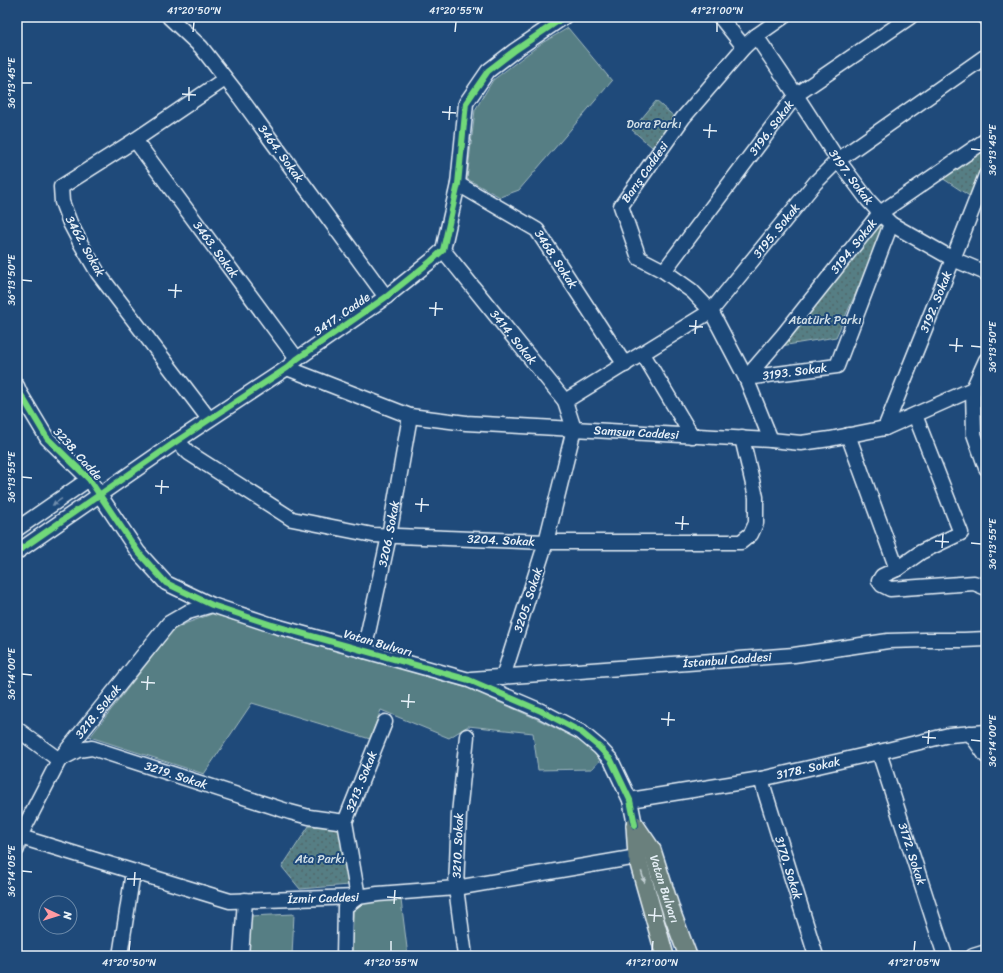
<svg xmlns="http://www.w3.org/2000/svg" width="1003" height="973" font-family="Sriracha,sans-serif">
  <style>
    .grass { fill: #577e84; stroke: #a0b8be }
    .park { fill: url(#park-dots); stroke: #a0b8be }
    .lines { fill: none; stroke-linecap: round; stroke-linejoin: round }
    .minor-casing { stroke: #e8f1f8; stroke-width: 17 }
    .major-casing { stroke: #e8f1f8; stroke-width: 20 }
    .minor { stroke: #1f4a7a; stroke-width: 14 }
    .major { stroke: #6a807d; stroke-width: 17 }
    .cycleway-casing { stroke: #1f4a7a; stroke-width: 8 }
    .cycleway { stroke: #71d979; stroke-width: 6 }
    .oneway { fill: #6f8dac }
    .oneway2 { fill: #c2cfd3 }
    .ticks { fill: none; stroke: #e8f1f8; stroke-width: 1.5 }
    .labels { text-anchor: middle; stroke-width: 4; stroke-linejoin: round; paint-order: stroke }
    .park-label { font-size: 12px; fill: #d2e0e7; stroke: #1f4a7a }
    .street-label { font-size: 12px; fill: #e8f1f8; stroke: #1f4a7a }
    .neatline { fill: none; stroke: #e8f1f8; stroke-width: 1.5 }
    .ticks-label { font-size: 10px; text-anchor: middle; fill: #e8f1f8 }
  </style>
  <defs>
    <pattern id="park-dots" width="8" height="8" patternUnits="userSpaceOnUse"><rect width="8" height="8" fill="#577e84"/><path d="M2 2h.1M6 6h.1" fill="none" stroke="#4f666a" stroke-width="1.8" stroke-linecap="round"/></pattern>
  </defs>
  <rect width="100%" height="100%" fill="#1f4a7a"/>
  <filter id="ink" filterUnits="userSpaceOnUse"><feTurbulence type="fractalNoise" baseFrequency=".025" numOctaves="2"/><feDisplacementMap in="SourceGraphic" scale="8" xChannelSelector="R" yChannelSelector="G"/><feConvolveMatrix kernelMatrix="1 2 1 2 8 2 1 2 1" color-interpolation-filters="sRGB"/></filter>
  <g filter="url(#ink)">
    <!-- grass -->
    <g class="grass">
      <polygon points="568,28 612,81 519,190 500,197 467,179 475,110 493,80 542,43"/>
      <polygon points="212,614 467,688 537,719 579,740 601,759 592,769 538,770 533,733 468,726 449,738 381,710 370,739 252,703 204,774 90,737 173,630 187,623"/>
      <polygon points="401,900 408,956 351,956 353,911 362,902"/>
      <polygon points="294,914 292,956 248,956 250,916"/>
    </g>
    <!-- park -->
    <g class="park">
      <polygon points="656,101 676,118 652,147 632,130"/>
      <polygon points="980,153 986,156 986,161 971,197 942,178"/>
      <polygon points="881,223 885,228 836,337 781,346"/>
      <polygon points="309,826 343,828 349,885 300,889 282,867"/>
    </g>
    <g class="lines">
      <!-- minor casing -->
      <g class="minor-casing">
        <g id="minor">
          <path id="s1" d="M169 17 201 47 236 92 386 297"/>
          <polyline points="720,17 744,47"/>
          <polyline points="985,17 986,18"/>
          <path id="s2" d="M756 36 796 95 838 160 868 200 880 213 891 224 953 259 986 273"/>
          <path id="s3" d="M135 140 297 359"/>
          <path id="s4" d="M458 184 537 230 625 365"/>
          <path id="s5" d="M443 250 565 401 574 429 546 542 503 677"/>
          <path id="s6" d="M664 271 796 95 910 17"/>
          <polyline points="643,354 692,436"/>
          <polyline points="986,360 973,389 974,434 986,468"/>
          <path id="s7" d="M287 368 410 416 466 423 771 440 801 443 830 439 885 428 973 389 986 385"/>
          <path id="s8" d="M746 378 783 335 880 213 986 140"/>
          <path id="s9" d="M746 378 837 366 891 224"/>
          <polyline points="17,386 20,393 47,438 89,479 138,552 166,583 212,605 272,625 469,680 541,711 581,732 599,747 611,760 630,800 635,825"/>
          <path id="s10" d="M565 401 711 311 815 183 838 160 986 56"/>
          <polyline points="915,415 961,533 921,552 897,569 882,576 879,581 882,585 890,589 974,583 986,588"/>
          <polyline points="209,419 98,273 81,244 70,223 62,202 61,187 135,140 225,79"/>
          <path id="s11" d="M885 428 953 259 986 175"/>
          <polyline points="848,435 897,569"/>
          <path id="s12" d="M771 440 746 378 711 311 692 291 664 271 639 258 621 206 683 118 744 47 756 36 783 17"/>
          <path id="s13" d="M177 441 189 453 292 519 373 535 546 542H741L751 534 756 523V497L742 438"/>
          <polyline points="17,529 89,479"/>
          <polyline points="17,552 177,441 287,368 297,359 386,297 431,261 443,250 458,184 466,103 488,71 514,51 564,17"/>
          <path id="s14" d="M364 651 389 536 410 416"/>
          <path id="s15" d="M471 679 794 655 888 641 925 640H964L986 639"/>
          <path id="s16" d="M17 729 59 760 78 750 92 748 290 812 309 817 345 822"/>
          <polyline points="970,733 986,756"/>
          <path id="s17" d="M879 752 945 956"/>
          <path id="s18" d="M761 779 816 956"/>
          <path id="s19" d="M630 800 761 779 879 752 949 735 986 732"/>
          <path id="s20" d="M17 836 230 901 358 897 378 894 456 888 637 857"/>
          <path id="s21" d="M17 849 19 838 59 760 169 623 188 612 212 605"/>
          <polyline points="120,956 133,872"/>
          <polyline points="241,956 245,900"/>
          <path id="s22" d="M344 956 345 907 358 897 345 822 385 722"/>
          <path id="s23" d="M465 956 456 888 459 814 467 736"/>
          <polyline points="973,956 986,952"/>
        </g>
      </g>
      <!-- major casing -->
      <g class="major-casing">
        <g id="major">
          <path id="s24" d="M635 825 652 850 673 916 688 956"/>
          <polyline points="635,825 637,857 665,956"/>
        </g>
      </g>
      <!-- minor -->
      <use href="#minor" class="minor"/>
      <!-- major -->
      <use href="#major" class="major"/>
      <!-- cycleway casing -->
      <g class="cycleway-casing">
        <g id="cycleway">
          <polyline points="17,386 20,393 47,438 89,479 138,552 166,583 212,605 272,625 469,680 541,711 581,732 599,747 611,760 630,800 635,825"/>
          <polyline points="17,552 177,441 287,368 297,359 386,297 431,261 443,250 458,184 466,103 488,71 514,51 564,17"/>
        </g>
      </g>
      <!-- cycleway -->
      <use href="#cycleway" class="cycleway"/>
    </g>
    <!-- one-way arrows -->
    <defs><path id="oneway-solid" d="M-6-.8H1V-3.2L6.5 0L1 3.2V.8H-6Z"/></defs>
    <use class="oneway" href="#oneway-solid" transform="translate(57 502) rotate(145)"/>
    <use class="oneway2" href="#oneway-solid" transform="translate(643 877) rotate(74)"/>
  </g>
  <!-- ticks -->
  <path class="ticks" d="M193 32 194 22M455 32 456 22M717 32V22M22 83H32M182 94 196 95M189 101V87M442 112 456 113M449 120 450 106M703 130 717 131M709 138 710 124M971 149 981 150M22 280 32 281M168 290 182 291M175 298 176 284M429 308 443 309M435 316 436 302M689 326 703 327M695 334 696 320M949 345 963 346M971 346 981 347M956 352 957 338M22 477 32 478M155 486 169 487M161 494 162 480M415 504 429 505M421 512 422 498M675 523 689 524M682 530 683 516M935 541 949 542M971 543 981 544M942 548 943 534M22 674 32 675M141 682 155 683M147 690 148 676M401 701 415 702M408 708 409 694M661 719 675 720M668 726 669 712M922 737 936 738M971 740 981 741M928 744 929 730M22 871 32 872M127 879H141M134 886 135 872M387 897 401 898M394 904 395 890M648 915 662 916M654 922 655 908M129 951 130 941M391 951V941M652 951 653 941M914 951 915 941"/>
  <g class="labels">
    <!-- park labels -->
    <g class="park-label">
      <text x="654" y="128">Dora Parkı</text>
      <text x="825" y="324">Atatürk Parkı</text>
      <text x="320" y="863">Ata Parkı</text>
    </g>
    <!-- street labels -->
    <g class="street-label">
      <text dy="4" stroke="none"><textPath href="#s6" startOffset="179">3196. Sokak</textPath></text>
      <text dy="4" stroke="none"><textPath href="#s1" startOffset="177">3464. Sokak</textPath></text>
      <text dy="4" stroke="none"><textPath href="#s12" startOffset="329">Barış Caddesi</textPath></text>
      <text dy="4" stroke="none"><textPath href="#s2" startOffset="170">3197. Sokak</textPath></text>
      <text dy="4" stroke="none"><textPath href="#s10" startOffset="275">3195. Sokak</textPath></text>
      <text transform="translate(85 246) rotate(61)" y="4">3462. Sokak</text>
      <text dy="4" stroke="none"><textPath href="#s8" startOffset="170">3194. Sokak</textPath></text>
      <text dy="4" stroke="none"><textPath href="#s3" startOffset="136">3463. Sokak</textPath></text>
      <text dy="4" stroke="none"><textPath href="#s4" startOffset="126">3468. Sokak</textPath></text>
      <text dy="4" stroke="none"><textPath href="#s11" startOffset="136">3192. Sokak</textPath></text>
      <text transform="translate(342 314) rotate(-35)" y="4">3417. Cadde</text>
      <text dy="4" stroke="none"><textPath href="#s5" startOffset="112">3414. Sokak</textPath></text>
      <text dy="4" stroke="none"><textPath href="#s9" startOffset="49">3193. Sokak</textPath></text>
      <text dy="4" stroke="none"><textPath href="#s7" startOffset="359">Samsun Caddesi</textPath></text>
      <text transform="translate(78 454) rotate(48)" y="4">3238. Cadde</text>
      <text dy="4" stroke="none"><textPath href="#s14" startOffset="120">3206. Sokak</textPath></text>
      <text dy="4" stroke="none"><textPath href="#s13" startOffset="350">3204. Sokak</textPath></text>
      <text transform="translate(528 600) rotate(-72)" y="4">3205. Sokak</text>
      <text transform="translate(378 643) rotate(16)" y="4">Vatan Bulvarı</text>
      <text dy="4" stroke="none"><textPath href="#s15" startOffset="257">İstanbul Caddesi</textPath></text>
      <text dy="4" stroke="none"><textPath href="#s21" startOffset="161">3218. Sokak</textPath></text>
      <text dy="4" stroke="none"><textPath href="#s19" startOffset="181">3178. Sokak</textPath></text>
      <text dy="4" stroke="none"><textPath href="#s16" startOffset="176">3219. Sokak</textPath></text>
      <text dy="4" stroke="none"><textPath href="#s22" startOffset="185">3213. Sokak</textPath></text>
      <text dy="4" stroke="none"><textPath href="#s23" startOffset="111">3210. Sokak</textPath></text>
      <text dy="4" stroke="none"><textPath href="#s17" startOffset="107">3172. Sokak</textPath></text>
      <text dy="4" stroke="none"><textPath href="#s18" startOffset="93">3170. Sokak</textPath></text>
      <text dy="4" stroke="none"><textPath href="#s24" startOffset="71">Vatan Bulvarı</textPath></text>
      <text dy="4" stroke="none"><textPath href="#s20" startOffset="316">İzmir Caddesi</textPath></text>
    </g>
  </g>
  <!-- margin -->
  <rect width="1003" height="973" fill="none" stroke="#1f4a7a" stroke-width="44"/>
  <!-- north arrow -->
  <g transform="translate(58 915) rotate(94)"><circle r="19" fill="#1f4a7a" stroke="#6f8dac"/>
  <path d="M0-3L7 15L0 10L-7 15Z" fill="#ff9aa2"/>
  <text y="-6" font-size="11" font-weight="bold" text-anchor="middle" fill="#e8f1f8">N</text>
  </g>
  <rect x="22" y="22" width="959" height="929" class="neatline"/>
  <g class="ticks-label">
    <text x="194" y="14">41°20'50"N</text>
    <text x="456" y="14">41°20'55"N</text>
    <text x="717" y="14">41°21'00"N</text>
    <text transform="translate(11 83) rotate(-90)" y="4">36°13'45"E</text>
    <text transform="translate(992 150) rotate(-90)" y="4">36°13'45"E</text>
    <text transform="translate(11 280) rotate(-90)" y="4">36°13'50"E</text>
    <text transform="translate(992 347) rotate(-90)" y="4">36°13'50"E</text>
    <text transform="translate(11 477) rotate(-90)" y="4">36°13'55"E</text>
    <text transform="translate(992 544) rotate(-90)" y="4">36°13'55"E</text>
    <text transform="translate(11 674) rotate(-90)" y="4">36°14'00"E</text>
    <text transform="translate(992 741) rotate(-90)" y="4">36°14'00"E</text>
    <text transform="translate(11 871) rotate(-90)" y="4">36°14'05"E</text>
    <text x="129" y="966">41°20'50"N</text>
    <text x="391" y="966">41°20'55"N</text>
    <text x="652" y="966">41°21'00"N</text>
    <text x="914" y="966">41°21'05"N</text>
  </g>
</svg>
